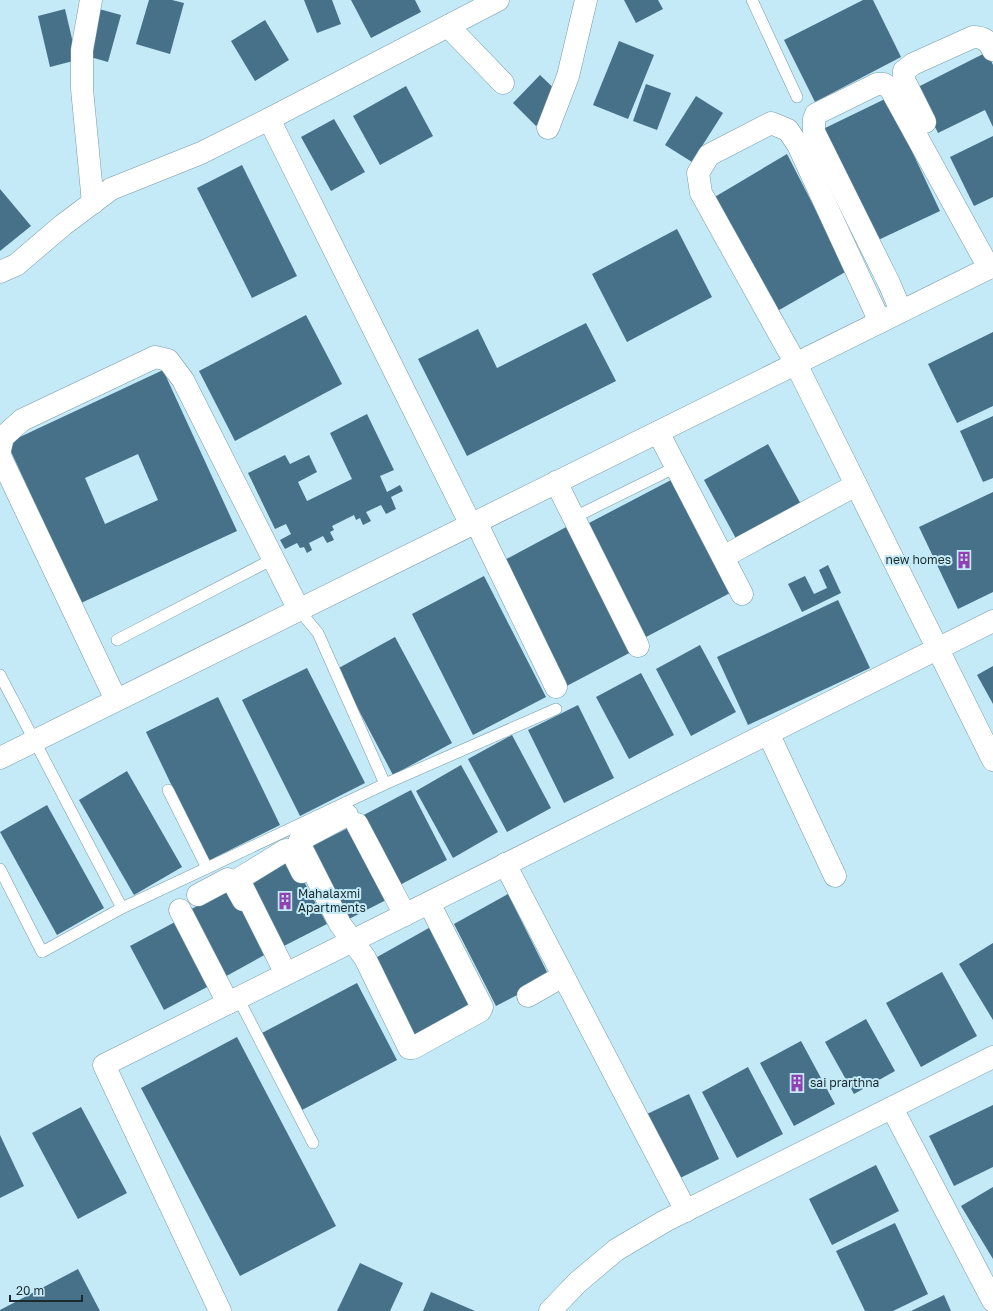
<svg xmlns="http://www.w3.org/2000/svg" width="993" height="1311" font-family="'Golos Text',sans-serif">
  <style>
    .building { fill: #477089; fill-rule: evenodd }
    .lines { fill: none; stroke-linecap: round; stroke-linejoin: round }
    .lane-casing { stroke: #779ba6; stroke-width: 12 }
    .street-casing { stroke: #779ba6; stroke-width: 23 }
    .secondary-casing { stroke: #779ba6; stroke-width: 23 }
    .lane { stroke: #fff; stroke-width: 11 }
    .street { stroke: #fff; stroke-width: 22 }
    .secondary { stroke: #fff; stroke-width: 22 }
    .labels { text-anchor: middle; stroke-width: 4; stroke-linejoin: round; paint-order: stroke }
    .poi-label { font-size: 12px; fill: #1b2a2e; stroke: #c3eaf6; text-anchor: start }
  </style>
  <rect width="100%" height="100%" fill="#c3eaf6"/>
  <!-- building -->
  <g class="building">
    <polygon points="149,0 172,0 184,3 170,54 136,44"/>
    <polygon points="304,0 332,0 341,24 317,33"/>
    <polygon points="351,0 415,0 421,12 371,38"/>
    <polygon points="624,0 658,0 663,9 636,23"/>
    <polygon points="863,0 873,0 901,57 815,102 784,40"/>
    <polygon points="65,9 77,60 50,67 38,16"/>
    <polygon points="99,9 121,15 108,62 87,56"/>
    <polygon points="265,20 289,60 255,81 231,41"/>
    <polygon points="619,41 654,55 628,119 593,105"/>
    <polygon points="987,52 993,65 993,127 985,110 938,133 916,88"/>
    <polygon points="540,75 564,98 536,126 513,103"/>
    <polygon points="646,84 671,93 657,130 633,121"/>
    <polygon points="406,86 433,136 380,165 353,116"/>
    <polygon points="696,96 723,113 692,162 665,145"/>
    <polygon points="887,98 940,211 874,242 821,130"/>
    <polygon points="334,119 365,172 331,191 301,137"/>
    <polygon points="993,136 993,197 974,206 950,157"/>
    <polygon points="787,154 847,271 774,313 713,198"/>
    <polygon points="242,165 297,276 252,298 197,188"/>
    <polygon points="0,189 31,226 0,251"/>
    <polygon points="677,229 712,297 627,342 592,274"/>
    <polygon points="306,315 342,384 235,441 199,371"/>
    <polygon points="586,323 616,381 467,456 418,359 478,329 497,368"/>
    <polygon points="993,332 993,406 957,423 928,364"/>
    <path d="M163 370 237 531 81 603 7 443ZM138 454 158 500 105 524 85 478Z"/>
    <polygon points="367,414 394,470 380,476 387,492 400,485 403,491 391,497 396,509 386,514 381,505 366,512 371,521 363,525 360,518 356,520 354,515 332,526 334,530 330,532 334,540 327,543 323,536 309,543 312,550 307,553 304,547 300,548 297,543 285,549 280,540 291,534 286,524 275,529 248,473 285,455 290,464 309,455 317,472 298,482 307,501 352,479 330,433"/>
    <polygon points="993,416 993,478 983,482 960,431"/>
    <polygon points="768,444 803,508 739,544 704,480"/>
    <polygon points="673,479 732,592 646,637 589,523"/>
    <polygon points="993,492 993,592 958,609 919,527"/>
    <polygon points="570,525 635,650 561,689 499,563"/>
    <polygon points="828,565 841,593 802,612 788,584 805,576 814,594 827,588 819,570"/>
    <polygon points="484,576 546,697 473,735 412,614"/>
    <polygon points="838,600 870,668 748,725 717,657"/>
    <polygon points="395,637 452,743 393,775 337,669"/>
    <polygon points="700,645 736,712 691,736 656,669"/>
    <polygon points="993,666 993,704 977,675"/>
    <polygon points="307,668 365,783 300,816 242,700"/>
    <polygon points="641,673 674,735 629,759 596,697"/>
    <polygon points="218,697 280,825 208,861 146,732"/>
    <polygon points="578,705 614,778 564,803 528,730"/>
    <polygon points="512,735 551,808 507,832 468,759"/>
    <polygon points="461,765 498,832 453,858 416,791"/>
    <polygon points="127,771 182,867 134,895 79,800"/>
    <polygon points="411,790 447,860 396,887 360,817"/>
    <polygon points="47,805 104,908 57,935 0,832"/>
    <polygon points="356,824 392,897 343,922 306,849"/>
    <polygon points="289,854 327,924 280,948 243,879"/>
    <polygon points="232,887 268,953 221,979 186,912"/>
    <polygon points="508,894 550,978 496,1006 454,924"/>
    <polygon points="175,922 209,986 164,1010 130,946"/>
    <polygon points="436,924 479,1008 411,1044 370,961"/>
    <polygon points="993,943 993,1020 959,964"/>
    <polygon points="942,972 977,1036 921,1067 886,1003"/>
    <polygon points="357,983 397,1060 302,1110 262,1033"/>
    <polygon points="866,1019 895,1071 854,1094 825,1042"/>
    <polygon points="237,1037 336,1226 240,1276 141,1088"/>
    <polygon points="801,1041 835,1104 794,1126 760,1063"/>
    <polygon points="748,1067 783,1134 737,1158 702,1092"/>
    <polygon points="689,1094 719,1159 676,1180 645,1115"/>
    <polygon points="993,1105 993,1167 954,1186 929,1136"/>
    <polygon points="81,1107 127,1193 78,1219 32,1133"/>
    <polygon points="0,1135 24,1186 0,1198"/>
    <polygon points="876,1165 899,1211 832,1245 809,1199"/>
    <polygon points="993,1187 993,1259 961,1206"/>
    <polygon points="895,1223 928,1294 893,1311 865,1311 836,1251"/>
    <polygon points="360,1263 403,1283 390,1311 337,1311"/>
    <polygon points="78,1269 100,1311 0,1311 0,1310"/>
    <polygon points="431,1292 475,1311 423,1311"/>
    <polygon points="944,1295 951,1311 911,1311"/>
  </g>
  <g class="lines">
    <!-- lane casing -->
    <g class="lane-casing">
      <g id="lane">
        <polyline points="752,0 797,97"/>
        <polyline points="581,514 676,467"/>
        <polyline points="299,610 318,633 385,784"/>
        <polyline points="117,640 273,559"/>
        <polyline points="0,675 122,908"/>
        <polyline points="168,790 207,868"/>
        <polyline points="0,869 42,952 122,908 385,784 556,709"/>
        <polyline points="238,998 313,1143"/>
      </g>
    </g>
    <!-- street casing -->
    <g class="street-casing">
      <g id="street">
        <polyline points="91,0 82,50 82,89 93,203"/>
        <polyline points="448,26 503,83"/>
        <polyline points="269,119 471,525"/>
        <path d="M925 122 904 80V71L913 64 973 37C983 37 988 40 993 50"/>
        <polyline points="548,128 568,76 586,0"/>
        <polyline points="0,272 16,265 63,225 111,189 201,153 269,119 498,0"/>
        <polyline points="901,311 889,283 814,132 814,119 816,114 877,84 884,84 890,88 989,268"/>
        <polyline points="796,364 701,193 698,173 709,155 771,123 788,130 798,145 880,322"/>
        <polyline points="658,432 742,594"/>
        <polyline points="0,450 3,437 22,420 155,357 168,360 183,380 299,610"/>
        <polyline points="0,456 116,700"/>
        <polyline points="556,482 638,646"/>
        <polyline points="476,522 556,687"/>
        <polyline points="734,551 856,485"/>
        <polyline points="768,733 835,876"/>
        <polyline points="347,815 300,840 299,843 340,924 365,958 409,1048 413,1048 480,1011 482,1007 429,903"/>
        <polyline points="357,824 405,915"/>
        <polyline points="505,864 686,1211"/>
        <polyline points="198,895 228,879 233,882 243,900"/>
        <polyline points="180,910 228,1003"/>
        <polyline points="286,974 240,882 242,877 286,850 291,850 302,872"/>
        <polyline points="528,996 563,976"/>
        <polyline points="892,1108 993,1301"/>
        <polyline points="220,1311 104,1065 993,621"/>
      </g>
    </g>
    <!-- secondary casing -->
    <g class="secondary-casing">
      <g id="secondary">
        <polyline points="796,364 993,760"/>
        <polyline points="0,758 993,266"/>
        <polyline points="550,1311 578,1282 616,1250 665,1221 993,1057"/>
      </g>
    </g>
    <!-- lane -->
    <use href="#lane" class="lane"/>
    <!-- street -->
    <use href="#street" class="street"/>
    <!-- secondary -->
    <use href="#secondary" class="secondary"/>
  </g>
  <!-- icons -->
  <defs>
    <g id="building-bare" transform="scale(1.38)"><path d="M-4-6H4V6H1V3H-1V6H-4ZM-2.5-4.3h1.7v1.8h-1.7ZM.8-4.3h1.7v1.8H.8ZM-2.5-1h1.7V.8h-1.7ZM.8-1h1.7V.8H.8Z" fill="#9141b1" stroke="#c3eaf6" stroke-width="2.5" paint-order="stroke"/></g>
  </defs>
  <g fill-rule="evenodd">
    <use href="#building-bare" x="964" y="560"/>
    <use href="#building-bare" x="285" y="901"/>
    <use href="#building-bare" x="797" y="1083"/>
  </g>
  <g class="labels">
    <!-- poi labels -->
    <g class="poi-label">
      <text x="951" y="564" text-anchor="end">new homes</text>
      <text x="298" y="898">Mahalaxmi<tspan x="298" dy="14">Apartments</tspan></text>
      <text x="810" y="1087">sai prarthna</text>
    </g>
  </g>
  <!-- scale -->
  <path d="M10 1295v6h72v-6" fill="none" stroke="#1b2a2e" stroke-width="2"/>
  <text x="16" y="1295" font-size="12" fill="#1b2a2e" stroke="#c3eaf6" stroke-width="3" paint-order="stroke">20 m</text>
</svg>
